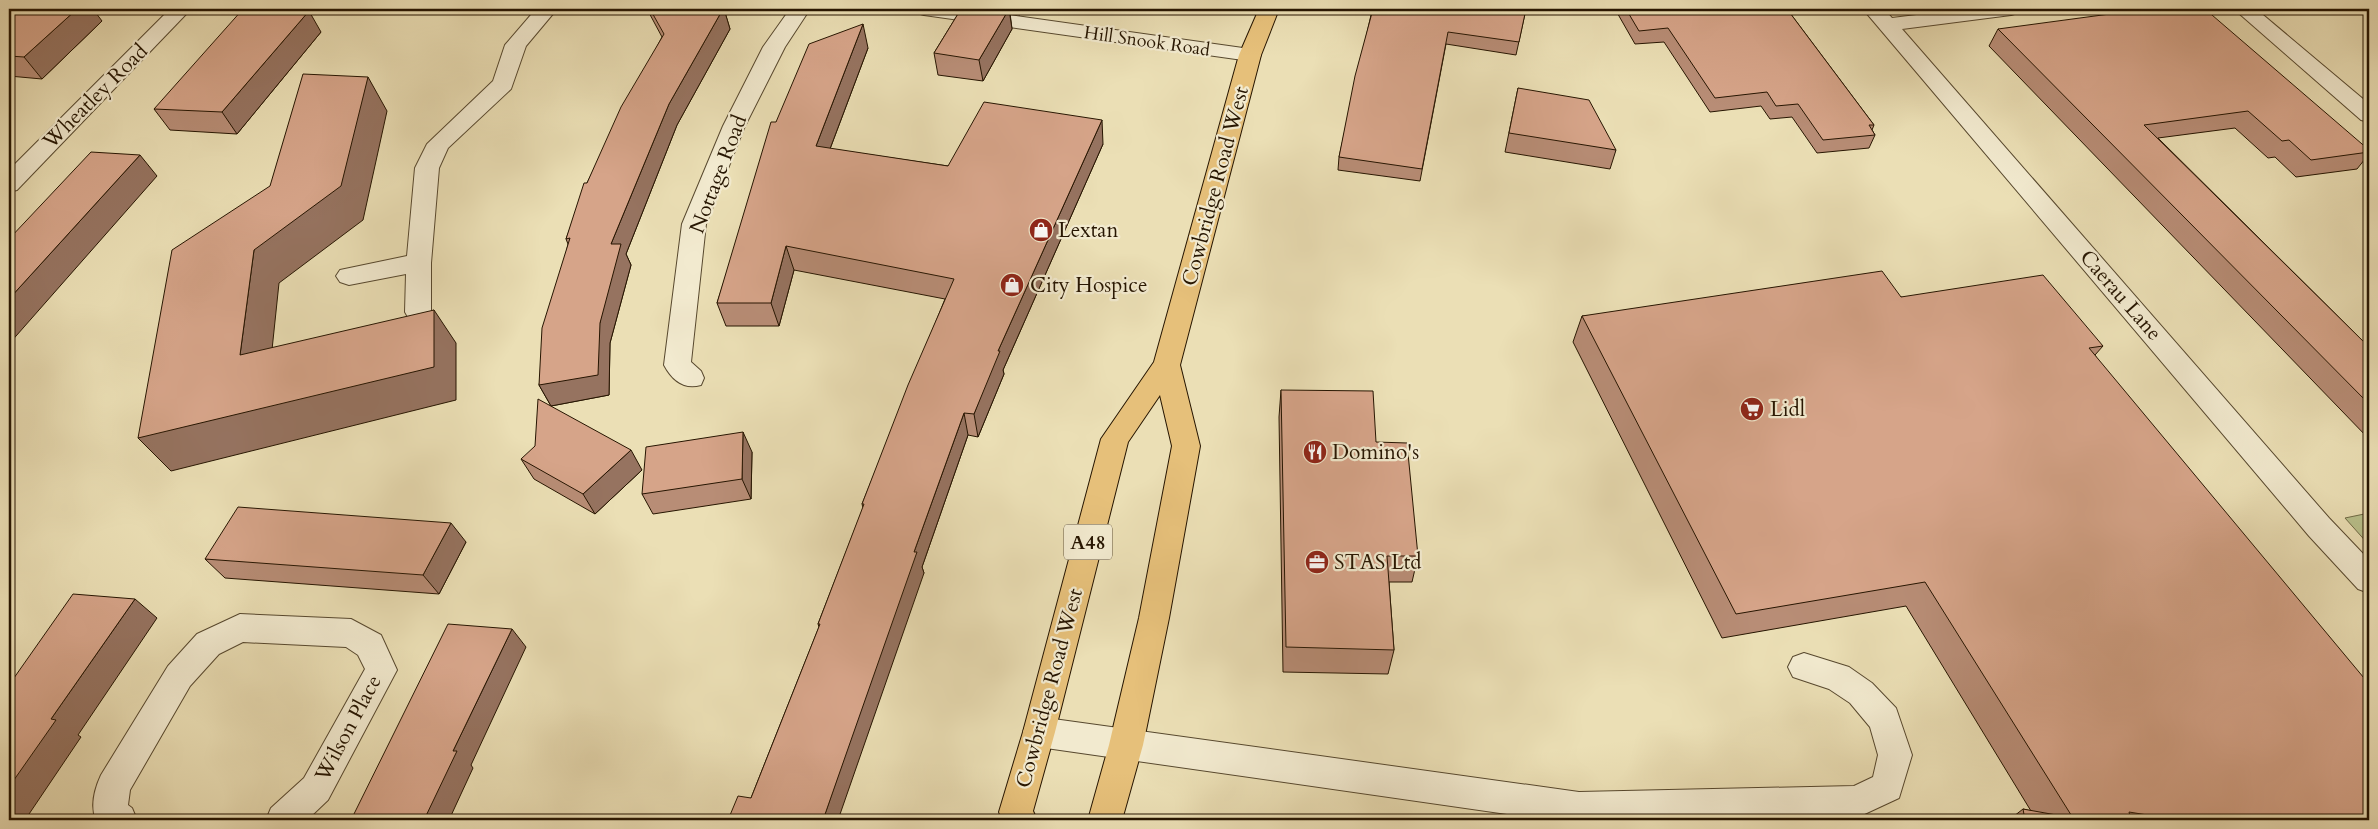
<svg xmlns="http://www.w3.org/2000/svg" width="2378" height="829" font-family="Cardo,serif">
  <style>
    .green { fill: #b9c18c; stroke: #706b46 }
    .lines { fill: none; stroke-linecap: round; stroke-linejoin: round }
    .minor-casing { stroke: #57482e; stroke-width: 2 }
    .highway-casing { stroke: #261501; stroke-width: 2 }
    .minor { fill: #f2eacf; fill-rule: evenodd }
    .highway { fill: #e6c07a; fill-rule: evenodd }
    .wall { fill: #b88d76; stroke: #261501 }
    .shaded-wall { fill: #967360; stroke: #261501 }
    .building { fill: #d6a489; stroke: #261501 }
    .labels { text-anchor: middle; stroke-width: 4.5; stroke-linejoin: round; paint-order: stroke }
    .far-street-label { font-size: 18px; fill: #261501; stroke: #f2eacf }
    .shield { fill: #f2eacf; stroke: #63553f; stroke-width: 1 }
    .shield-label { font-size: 20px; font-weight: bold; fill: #261501 }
    .street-label { font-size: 21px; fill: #261501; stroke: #f2eacf }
    .poi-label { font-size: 21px; fill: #261501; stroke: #f2eacf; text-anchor: start }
  </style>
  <rect width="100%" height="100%" fill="#ebdfb5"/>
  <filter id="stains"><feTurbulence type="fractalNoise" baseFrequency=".004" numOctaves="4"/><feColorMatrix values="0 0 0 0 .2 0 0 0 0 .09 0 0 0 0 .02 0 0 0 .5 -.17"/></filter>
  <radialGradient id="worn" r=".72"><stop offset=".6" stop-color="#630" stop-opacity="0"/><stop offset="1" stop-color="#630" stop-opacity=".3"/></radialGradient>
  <!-- green -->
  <polygon class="green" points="2369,513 2369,545 2345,518"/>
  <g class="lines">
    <!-- minor casing -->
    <g class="minor-casing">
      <g id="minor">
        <polygon points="170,9 191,9 17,190 9,192 9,170"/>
        <polygon points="536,9 557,9 526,46 511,89 448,148 439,168 431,263 431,312 427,319 418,321 409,319 405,312 406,274 349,285 340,282 336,276 340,270 407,256 415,168 427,144 493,81 505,45"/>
        <path d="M790 9H810L785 47 745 126 706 224 691 362 701 371 704 378 701 385C684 390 672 380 664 365L682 224 723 126 763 47Z"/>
        <polygon points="914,9 966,9 1250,49 1258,50 1261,55 1258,60 1250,61 924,15 917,13"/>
        <polygon points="1863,9 1884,9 1892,18 1965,9 2021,9 2018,13 2011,15 1902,29 2329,518 2369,560 2369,593 2358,589 2309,536"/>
        <polygon points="2234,9 2256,9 2369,104 2369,122 2361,120"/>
        <path d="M240 614 351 619 381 635 397 670 328 800 307 820H266L271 808 304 778 365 669 358 655 346 647 243 642 219 654 190 686 130 790 128 805 132 808 137 820H96C90 806 95 788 101 775L168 666 197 634Z"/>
        <polygon points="1804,653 1849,667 1872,683 1896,708 1912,755 1899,798 1856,818 1549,820 1039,747 1027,743 1023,732 1027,721 1039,717 1579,792 1854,786 1873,777 1878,755 1870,727 1850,703 1829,689 1793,677 1788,667 1793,657"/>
      </g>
    </g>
    <!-- highway casing -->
    <g class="highway-casing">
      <polygon id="highway" points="1259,9 1279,9 1261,55 1180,365 1200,446 1169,618 1143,745 1122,820 1088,820 1109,745 1139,618 1172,446 1160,395 1128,442 1055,732 1033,811 1037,820 1002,820 999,812 1023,732 1101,439 1154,362 1239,55"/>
    </g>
    <!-- minor -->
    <use href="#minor" class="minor"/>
    <!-- highway -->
    <use href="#highway" class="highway"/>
  </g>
  <!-- wall -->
  <g class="wall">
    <polygon points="647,9 724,9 730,29 677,125 626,254 631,265 610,343 609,395 551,406 539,385 568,244 566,239 587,183 662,37"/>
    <polygon points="961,9 1023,9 1020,15 1010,13 1012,29 983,81 938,75 934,53"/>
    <polygon points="1372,9 1526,9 1516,55 1446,44 1420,181 1338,170 1339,157 1371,15"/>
    <polygon points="1615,9 1787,9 1874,125 1872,130 1875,135 1869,148 1817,153 1792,117 1770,119 1761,106 1710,112 1664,42 1635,44"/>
    <polygon points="9,12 102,21 42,79 9,76"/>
    <polygon points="1998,29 2369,150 2369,154 2357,169 2296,177 2275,157 2268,158 2235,128 2158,138 2369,347 2369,439 1989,46"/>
    <polygon points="321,32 237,134 170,130 154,109"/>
    <polygon points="868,48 830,149 948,166 1103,144 1003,370 1004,374 978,437 968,435 922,567 924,573 751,798 819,627 818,624 863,508 862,504 945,299 794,270 779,326 726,326 717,303 776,122"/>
    <polygon points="1518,88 1616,150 1610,169 1505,152"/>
    <polygon points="1901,297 2103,346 2095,355 2369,820 2009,820 2023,809 2031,811 1906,606 1722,638 1573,342 1582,316"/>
    <polygon points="1281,390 1376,442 1418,556 1412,582 1389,582 1394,650 1388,674 1283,672 1279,417"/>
    <polygon points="752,452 751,499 653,514 642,494"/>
    <polygon points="521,459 642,470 595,514 534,479"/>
    <polygon points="466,542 439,594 225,578 205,559"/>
  </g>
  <!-- shaded-wall -->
  <g class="shaded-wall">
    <polygon points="77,9 93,9 102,21 42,79 24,57"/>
    <polygon points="723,9 724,9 730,29 677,125 626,254 631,265 610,343 609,395 551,406 539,385 600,323 611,244 669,104"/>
    <polygon points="1009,9 1012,29 983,81 979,60"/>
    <polygon points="1019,9 1023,9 1020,15"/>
    <polygon points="309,11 321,32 237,134 222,112"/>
    <polygon points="863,24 868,48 822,170 816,146"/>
    <polygon points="368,77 387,111 363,220 279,283 268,388 240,355 254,250"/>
    <polygon points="1102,120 1103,144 1003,370 1004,374 978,437 974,414 998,351"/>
    <polygon points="140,155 157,176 9,344 9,299"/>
    <polygon points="786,246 794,270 779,326 771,303"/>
    <polygon points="434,310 456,343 456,400 171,471 138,438"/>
    <polygon points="964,413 968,435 922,567 924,573 838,820 823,820 914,552"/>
    <polygon points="743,432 752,452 751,499 742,479"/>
    <polygon points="631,450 642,470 595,514 583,494"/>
    <polygon points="451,523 466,542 439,594 423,575"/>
    <polygon points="135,599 157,618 78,735 81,737 25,820 9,820 9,787 51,719"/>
    <polygon points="512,629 526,647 471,765 473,768 449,820 424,820 453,751"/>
  </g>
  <!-- building -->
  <g class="building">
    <polygon points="13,9 77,9 24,57 9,56 9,12"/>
    <polygon points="243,9 262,9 309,11 222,112 154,109"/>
    <polygon points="650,9 723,9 669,104 611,244 621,244 600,323 598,375 539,385 542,328 570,238 566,239 584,183 587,183 621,107 664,34"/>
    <polygon points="961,9 1009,9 979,60 934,53"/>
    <polygon points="1373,9 1526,9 1519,42 1448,32 1422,169 1339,157 1355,76"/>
    <polygon points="1626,9 1787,9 1874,125 1869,125 1875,135 1823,140 1798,104 1776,106 1767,92 1715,98 1668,28 1639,31"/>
    <polygon points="2147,9 2205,9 2369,150 2369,152 2311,160 2289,140 2282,141 2248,111 2144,125 2369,347 2369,404 1998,29"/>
    <polygon points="863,24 816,146 948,166 984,102 1102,120 998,351 1000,351 974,414 964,413 914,552 917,552 823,820 728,820 738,796 751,798 820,624 818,624 864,504 862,504 908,385 954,279 786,246 771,303 717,303 771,122 776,122 809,44"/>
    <polygon points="303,74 368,77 341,186 254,250 240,355 434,310 434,367 138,438 172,250 270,186"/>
    <polygon points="1518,88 1589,100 1616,150 1509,133"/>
    <polygon points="91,152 140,155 9,299 9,239"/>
    <polygon points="1882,271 1901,297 2043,275 2103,346 2089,348 2369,684 2369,820 2178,820 2129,812 2131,820 2025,820 2023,809 2073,818 1925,582 1736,614 1582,316"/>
    <polygon points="1281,390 1373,391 1376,442 1407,443 1418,556 1387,556 1394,650 1286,647"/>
    <polygon points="538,399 631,450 583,494 521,459 535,446"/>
    <polygon points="743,432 742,479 642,494 646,447"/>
    <polygon points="238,507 451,523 423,575 205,559"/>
    <polygon points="73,594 135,599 51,719 56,720 9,787 9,685"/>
    <polygon points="448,624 512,629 453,751 457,751 424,820 351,820"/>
  </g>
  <!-- icons -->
  <defs>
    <g id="shop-disc" transform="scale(1.25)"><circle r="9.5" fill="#8f2418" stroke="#f2eacf"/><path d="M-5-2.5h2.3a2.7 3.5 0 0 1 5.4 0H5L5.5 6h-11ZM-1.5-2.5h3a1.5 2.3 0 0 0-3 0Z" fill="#fff"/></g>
    <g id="supermarket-disc" transform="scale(1.25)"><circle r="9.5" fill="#8f2418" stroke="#f2eacf"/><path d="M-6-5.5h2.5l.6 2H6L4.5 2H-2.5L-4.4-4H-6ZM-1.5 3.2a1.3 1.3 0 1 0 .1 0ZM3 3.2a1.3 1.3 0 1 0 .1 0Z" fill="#fff"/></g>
    <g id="restaurant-disc" transform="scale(1.25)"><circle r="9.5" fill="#8f2418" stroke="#f2eacf"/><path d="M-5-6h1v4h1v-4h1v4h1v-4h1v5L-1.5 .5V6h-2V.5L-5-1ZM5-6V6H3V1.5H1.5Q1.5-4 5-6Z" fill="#fff"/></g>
    <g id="office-disc" transform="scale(1.25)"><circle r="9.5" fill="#8f2418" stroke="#f2eacf"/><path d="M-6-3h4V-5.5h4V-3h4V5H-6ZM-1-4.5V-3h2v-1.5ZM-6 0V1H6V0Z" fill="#fff"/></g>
  </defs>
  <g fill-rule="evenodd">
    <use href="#shop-disc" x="1041" y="230"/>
    <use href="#shop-disc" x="1012" y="285"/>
    <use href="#supermarket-disc" x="1752" y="409"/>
    <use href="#restaurant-disc" x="1315" y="452"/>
    <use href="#office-disc" x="1317" y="562"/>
  </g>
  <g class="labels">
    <!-- far-street labels -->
    <g class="far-street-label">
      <text transform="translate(1147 41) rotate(8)" y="6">Hill Snook Road</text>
    </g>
    <!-- shield labels -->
    <rect class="shield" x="1064" y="524.5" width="48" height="35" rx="4"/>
    <g class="shield-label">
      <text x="1088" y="549">A48</text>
    </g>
    <!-- street labels -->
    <g class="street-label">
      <text transform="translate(95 96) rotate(-45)" y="7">Wheatley Road</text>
      <text transform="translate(718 174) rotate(-69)" y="7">Nottage Road</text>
      <text transform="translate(1215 186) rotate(-75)" y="7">Cowbridge Road West</text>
      <text transform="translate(2121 295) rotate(49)" y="7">Caerau Lane</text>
      <text transform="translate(1049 688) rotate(-75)" y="7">Cowbridge Road West</text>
      <text transform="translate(348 728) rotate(-62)" y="7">Wilson Place</text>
    </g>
    <!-- poi labels -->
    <g class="poi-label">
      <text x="1058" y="237">Lextan</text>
      <text x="1030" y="292">City Hospice</text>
      <text x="1770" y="416">Lidl</text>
      <text x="1332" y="459">Domino's</text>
      <text x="1334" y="569">STAS Ltd</text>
    </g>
  </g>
  <!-- margin -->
  <rect width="2378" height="829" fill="none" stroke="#ebdfb5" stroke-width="30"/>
  <rect x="10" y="10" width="2358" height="809" fill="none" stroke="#261501" stroke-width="2.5"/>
  <rect x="15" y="15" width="2348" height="799" fill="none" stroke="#261501"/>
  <rect width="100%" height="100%" filter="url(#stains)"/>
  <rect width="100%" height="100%" fill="url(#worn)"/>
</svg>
